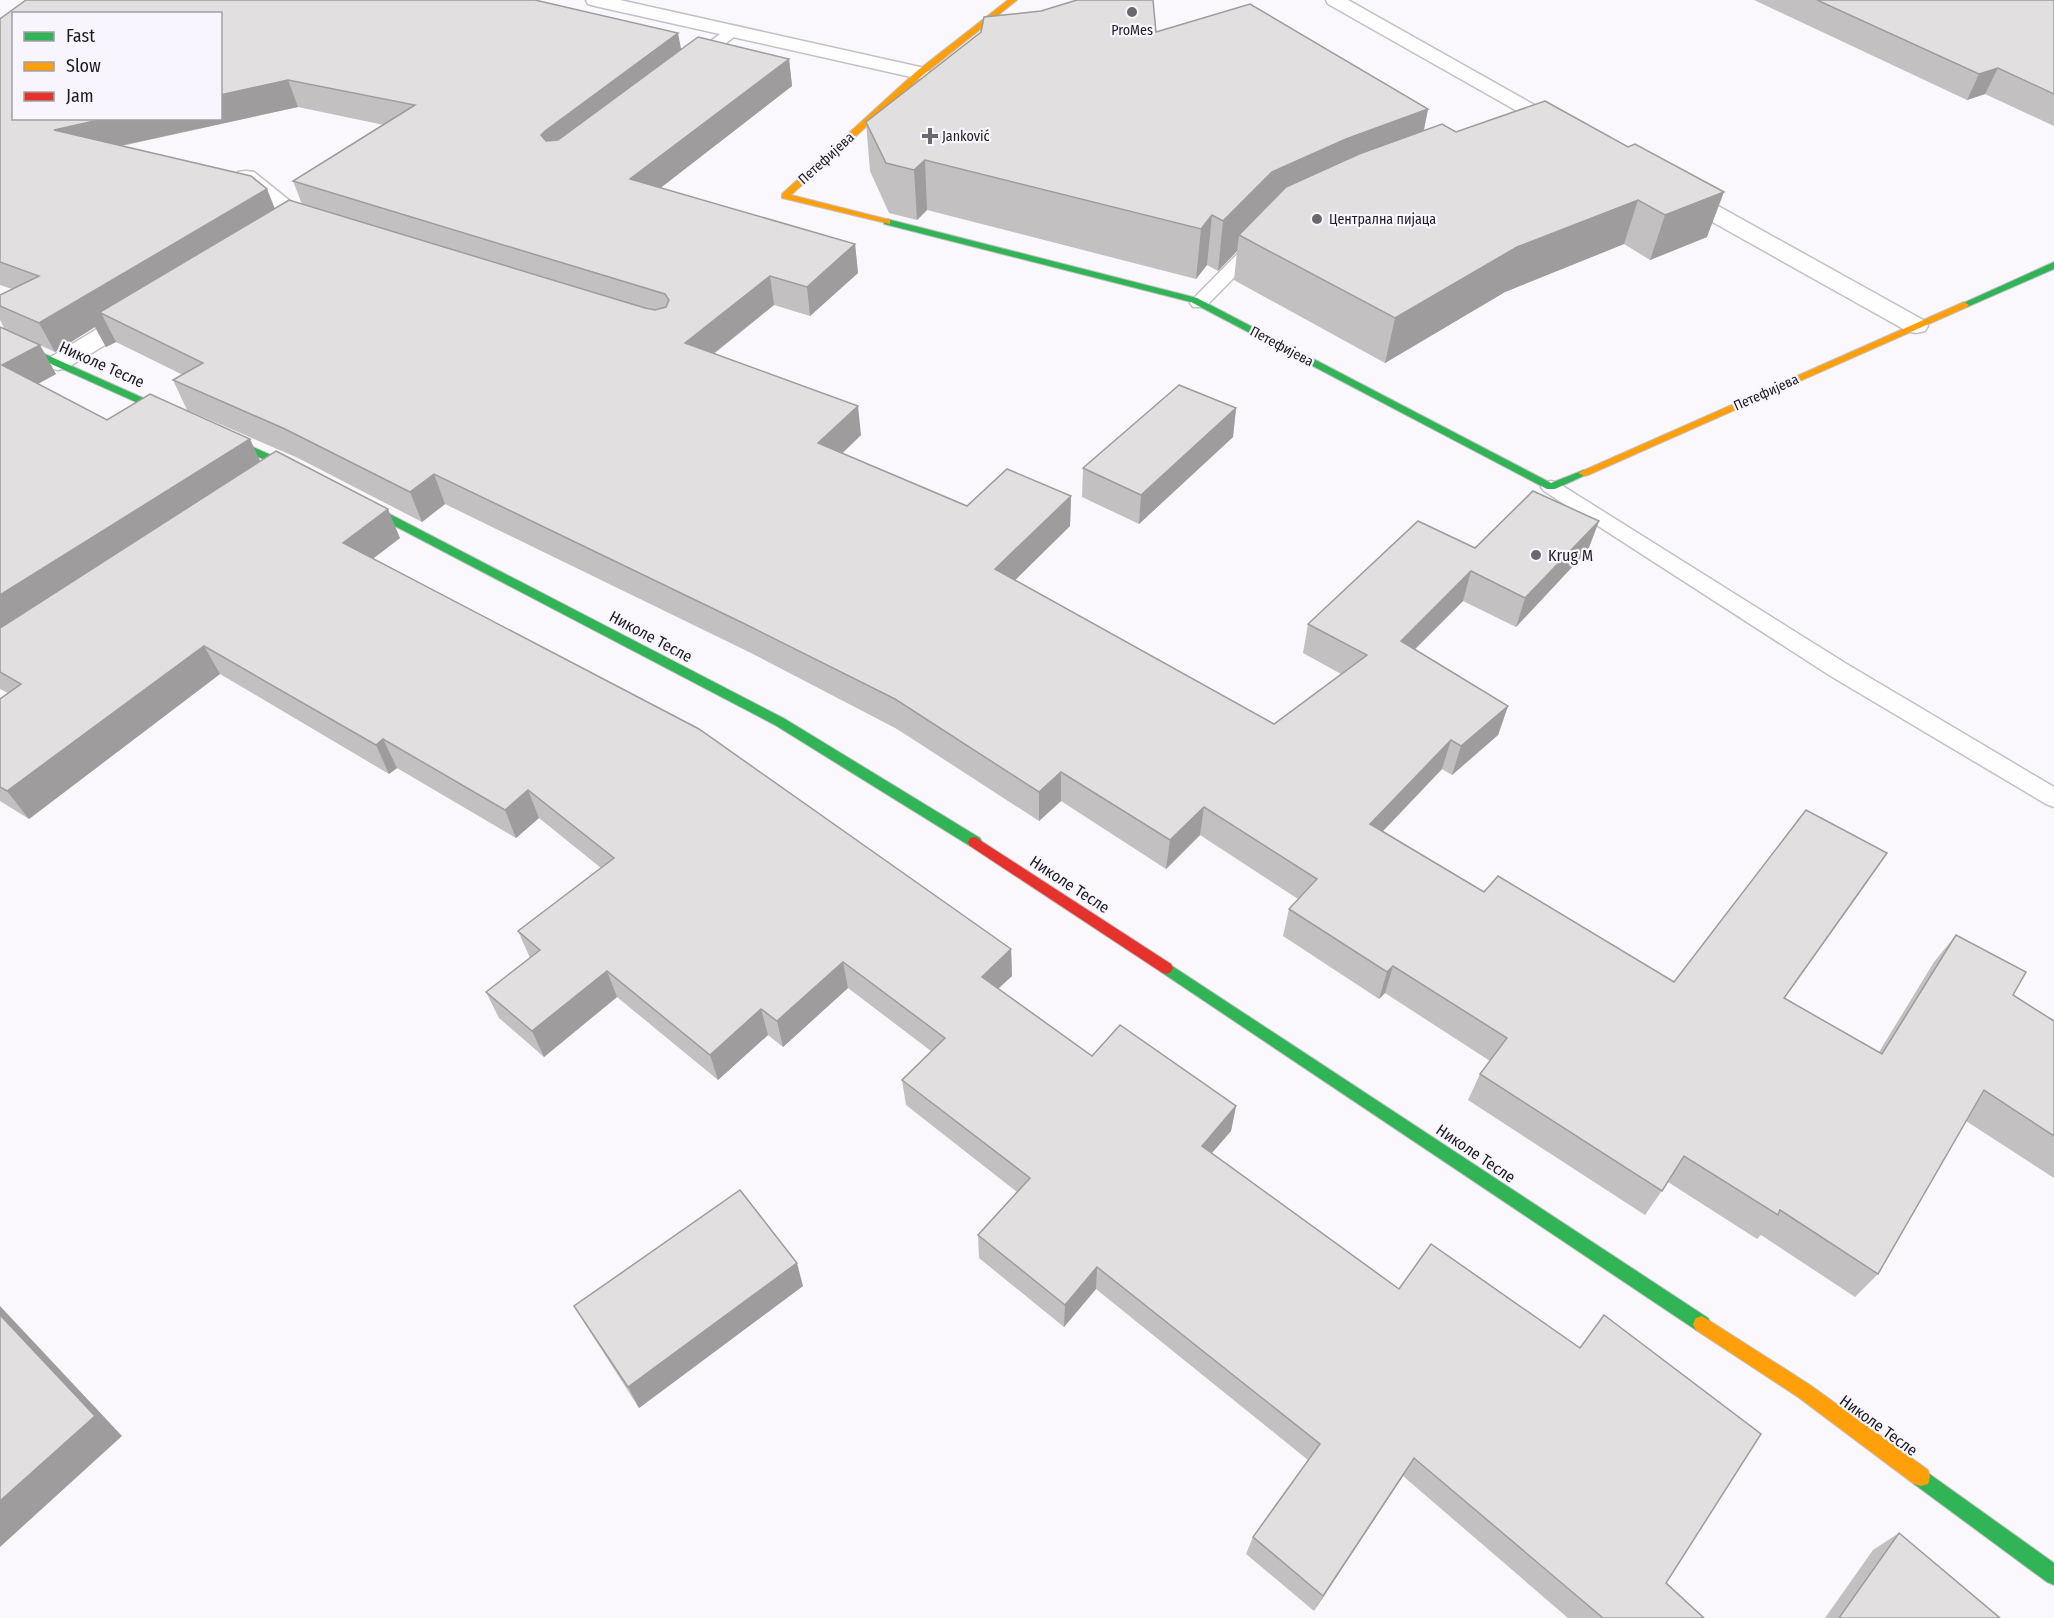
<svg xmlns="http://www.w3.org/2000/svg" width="2054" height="1618" font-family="'Fira Sans Condensed',sans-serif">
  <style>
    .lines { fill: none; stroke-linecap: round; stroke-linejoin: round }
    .lane-casing { stroke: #c3c1c5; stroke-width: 3 }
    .street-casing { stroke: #c3c1c5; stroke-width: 3 }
    .fast-casing { stroke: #c3c1c5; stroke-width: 2 }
    .slow-casing { stroke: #c3c1c5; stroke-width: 2 }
    .jam-casing { stroke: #c3c1c5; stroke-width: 2 }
    .lane { fill: #fefeff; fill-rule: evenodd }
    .street { fill: #fefeff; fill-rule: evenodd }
    .fast { fill: #30b455; fill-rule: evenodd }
    .slow { fill: #ff9f0a; fill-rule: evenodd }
    .jam { fill: #e5322d; fill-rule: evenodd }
    .wall { fill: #c2c0c1; fill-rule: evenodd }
    .shaded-wall { fill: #9e9c9d }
    .building { fill: #e2dfe0; stroke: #9e9c9d; stroke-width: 1.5 }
    .poi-dot { fill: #6b696e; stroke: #f9f5ff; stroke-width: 2 }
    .labels { text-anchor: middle; stroke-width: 4.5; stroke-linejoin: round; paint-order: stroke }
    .far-poi-label { font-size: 14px; fill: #1e1d21; stroke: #f9f5ff; text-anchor: start }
    .far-street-label { font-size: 14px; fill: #1e1d21; stroke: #f9f5ff }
    .street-label { font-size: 16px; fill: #1e1d21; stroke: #f9f5ff }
    .poi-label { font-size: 16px; fill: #1e1d21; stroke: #f9f5ff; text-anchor: start }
  </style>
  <rect width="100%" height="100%" fill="#faf7fd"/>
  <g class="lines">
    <!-- lane casing -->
    <g class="lane-casing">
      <g id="lane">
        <polygon points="733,27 740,31 738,34 697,65 687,65 685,62 687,59 728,28"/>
        <polygon points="1257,239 1265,244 1263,248 1205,307 1193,307 1190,303 1193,299 1251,240"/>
        <polygon points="1551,481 1558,483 1845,663 2054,787 2054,807 2046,804 1829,675 1544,491 1541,487 1544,483"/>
      </g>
    </g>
    <!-- street casing -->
    <g class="street-casing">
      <g id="street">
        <polygon points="586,0 620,0 920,67 927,69 930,73 927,77 920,79 595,6 588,4"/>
        <polygon points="1326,0 1348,0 1570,125 1573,129 1570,133 1563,135 1556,133 1328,4"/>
        <path d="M246 171 254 172 305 213 329 221 332 226 329 231C297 239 261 200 238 182L235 177 238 172Z"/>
        <polygon points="1676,185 1684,187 1925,321 1928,326 1925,331 1916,333 1907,331 1668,197 1665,192 1668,187"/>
        <polygon points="139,307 148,309 151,314 148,319 67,368 58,370 49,368 46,363 49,358 130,309"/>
      </g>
    </g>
    <!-- fast casing -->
    <g class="fast-casing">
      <g id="fast">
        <polygon points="887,219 1197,298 1551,483 1584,470 1590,473 1555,489 1547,489 1191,302 884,224 884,220"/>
        <polygon points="2054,262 2054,269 1967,307 1959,305"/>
        <polygon points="0,334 311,473 313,475 311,477 303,477 0,341"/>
        <polygon points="353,495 785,719 980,838 982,842 980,846 970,846 775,725 349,502 349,496"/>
        <polygon points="1166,962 1708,1318 1711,1324 1708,1330 1702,1332 1696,1330 1161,972 1159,968 1161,964"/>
        <polygon points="1921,1468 2054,1563 2054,1585 2047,1582 1914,1484 1912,1477 1914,1470"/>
      </g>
    </g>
    <!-- slow casing -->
    <g class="slow-casing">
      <g id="slow">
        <polygon points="1008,0 1017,0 923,75 791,195 890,220 890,224 782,198 782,194 917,71"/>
        <polygon points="1964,302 1969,305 1967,307 1588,475 1584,476 1578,473"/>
        <polygon points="1702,1316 1810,1385 1928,1470 1930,1477 1928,1484 1921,1486 1914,1484 1798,1397 1696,1330 1693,1324 1696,1318"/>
      </g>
    </g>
    <!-- jam casing -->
    <g class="jam-casing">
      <polygon id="jam" points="975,837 1171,964 1173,968 1171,972 1166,974 1161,972 970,846 968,842 970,838"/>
    </g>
    <!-- lane -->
    <use href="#lane" class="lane"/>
    <!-- street -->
    <use href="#street" class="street"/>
    <!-- fast -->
    <use href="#fast" class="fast"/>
    <!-- slow -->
    <use href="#slow" class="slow"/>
    <!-- jam -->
    <use href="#jam" class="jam"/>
  </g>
  <!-- wall -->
  <g class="wall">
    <polygon points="1754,0 2054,0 2054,126 1985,94 1967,100"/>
    <path d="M0 19 681 50 789 59 792 86 660 188 855 244 858 273 810 316 774 305 714 354 861 435 842 454 967 506 1071 496 1070 526 1015 580 1274 724 1341 674 1303 653 1308 624 1475 548 1599 521 1588 550 1516 627 1463 601 1415 649 1508 706 1498 735 1452 775 1442 769 1383 831 1484 892 1674 982 1868 881 1784 999 1879 1052 1934 962 1956 935 2013 995 2054 1021V1178L1966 1121 1878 1274 1855 1297 1761 1235 1757 1239 1668 1182 1645 1215 1468 1100 1480 1074 1490 1061 1385 993 1379 999 1283 936 1289 909 1298 899 1200 835 1166 869 1061 801 1039 821 897 729 751 653 445 504 422 522 298 458 187 410 173 380 183 375 116 342 106 347 95 327 55 352 7 330 56 374 38 384 107 420 260 461 400 538 373 559 1011 949 1012 976 998 988 1092 1056 1236 1106 1231 1131 1212 1153 1704 1618H1568L1403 1476 1314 1611 1246 1554 1253 1537 1308 1460 1096 1289 1064 1327 979 1258 978 1235 1017 1192 906 1105 902 1080 931 1051 848 988 783 1047 768 1035 718 1080 617 997 544 1057 499 1018 486 992 530 958 518 931 601 868 539 818 516 838 397 768 389 774 220 674 29 819 0 801V699L8 693 0 689V327L5 330 0 320V295L12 289 0 285ZM298 107 384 125 293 181 302 204 275 209 267 189 122 146Z"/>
    <polygon points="1156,32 1428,109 1424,130 1456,132 1545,101 1707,237 1650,260 1624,244 1505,292 1385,363 1234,280 1237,251 1218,271 1207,265 1196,279 927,210 917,220 889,213 870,171 866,122"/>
    <polygon points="1236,408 1233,437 1139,524 1082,497 1083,468"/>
    <polygon points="803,1286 639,1408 587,1327 574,1306"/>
    <polygon points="1899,1533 2000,1618 1825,1618 1873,1550"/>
  </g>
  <!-- shaded-wall -->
  <g class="shaded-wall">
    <polygon points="678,33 683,59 552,158 541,135 545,131"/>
    <polygon points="789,59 792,86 636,207 630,179"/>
    <polygon points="1998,68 1985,94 1967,100 1979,74"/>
    <polygon points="288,80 298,107 68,157 54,130 108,118 220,118 220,95"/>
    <polygon points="1428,109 1418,158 1239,235 1237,251 1218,271 1223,221 1272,172 1346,139"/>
    <polygon points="925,160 927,210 917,220 914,170"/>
    <polygon points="267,189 278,217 101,313 116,342 106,347 95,327 55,352 39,323"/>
    <polygon points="1724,192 1707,237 1650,260 1665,215"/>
    <polygon points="1638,200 1624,244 1505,292 1385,363 1395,318 1517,247"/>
    <polygon points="1212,215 1207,265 1196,279 1201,229"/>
    <polygon points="855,244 858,273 810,316 807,287"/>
    <polygon points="770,276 774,305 690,372 685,343"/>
    <polygon points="40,345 56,374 19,394 2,365"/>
    <polygon points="858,406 861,435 821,473 818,443"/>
    <polygon points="1236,408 1233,437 1139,524 1141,495"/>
    <polygon points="250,439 263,467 0,636 0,595"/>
    <polygon points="434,474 445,504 422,522 410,492"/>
    <polygon points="1071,496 1070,526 996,599 995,569"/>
    <polygon points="388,509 400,538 355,572 343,543"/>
    <polygon points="1599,521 1588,550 1516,627 1525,598"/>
    <polygon points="1471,571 1463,601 1394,670 1401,641"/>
    <polygon points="204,646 220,674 29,819 7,791"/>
    <polygon points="1508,706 1498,735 1452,775 1461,746"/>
    <polygon points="383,739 397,768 389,774 376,745"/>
    <polygon points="1451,740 1442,769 1363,852 1370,824"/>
    <polygon points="1061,772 1061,801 1039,821 1039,792"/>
    <polygon points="528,790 539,818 516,838 505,810"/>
    <polygon points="1204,807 1200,835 1166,869 1170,840"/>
    <polygon points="1887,853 1868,881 1765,1025 1784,998"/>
    <polygon points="1011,949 1012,976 983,1003 982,977"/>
    <polygon points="843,962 848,988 783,1047 777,1021"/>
    <polygon points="1393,966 1385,993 1379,999 1387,972"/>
    <polygon points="607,971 617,997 544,1057 532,1031"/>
    <polygon points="761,1009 768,1035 718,1080 710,1055"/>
    <polygon points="1236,1106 1231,1131 1197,1170 1202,1146"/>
    <polygon points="797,1263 803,1286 639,1408 628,1387"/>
    <polygon points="1097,1267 1096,1289 1064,1327 1065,1305"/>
    <polygon points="0,1306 122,1436 0,1547"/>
    <polygon points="1414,1458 1403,1476 1314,1611 1323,1596"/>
  </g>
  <!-- building -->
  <g class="building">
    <polygon points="26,0 535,0 678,33 545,131 541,135 546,141 558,140 698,37 789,59 630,179 855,244 807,287 770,276 685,343 858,406 818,443 967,506 1007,469 1071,496 995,569 1274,724 1367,655 1308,624 1418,521 1475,548 1533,491 1599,521 1525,598 1471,571 1401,641 1508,706 1461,746 1451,740 1370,824 1484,892 1498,876 1674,982 1806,810 1887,853 1784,998 1882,1054 1956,935 2026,972 2013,995 2054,1021 2054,1136 1984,1090 1878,1274 1780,1210 1778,1215 1684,1156 1662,1191 1480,1074 1507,1038 1393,966 1387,972 1289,909 1317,879 1204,807 1170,840 1061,772 1039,792 895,699 745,624 434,474 410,492 285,429 173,380 203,363 101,313 90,318 289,200 645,308 655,310 666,307 669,300 665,294 293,181 415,105 288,80 220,95 220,14 14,14 14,118 108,118 54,130 251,176 267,189 39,323 0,306 0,295 39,276 0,262 0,19"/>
    <polygon points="1077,0 1153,0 1156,32 1250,4 1428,109 1346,139 1272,172 1223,221 1212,215 1201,229 925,160 914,170 886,163 866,122 981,32 984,17 1041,11"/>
    <polygon points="1817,0 2054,0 2054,94 1998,68 1979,74"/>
    <polygon points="1545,101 1628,147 1635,144 1724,192 1665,215 1638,200 1517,247 1395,318 1239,235 1286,187 1359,154 1442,124 1456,132"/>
    <polygon points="0,327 40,345 2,365 107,420 150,394 250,439 0,595"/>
    <polygon points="1179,385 1236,408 1141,495 1083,468"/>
    <polygon points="276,451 388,509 343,543 699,729 1011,949 982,977 1092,1056 1120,1025 1236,1106 1202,1146 1399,1289 1431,1244 1580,1348 1604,1315 1761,1434 1666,1583 1704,1618 1603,1618 1414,1458 1323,1596 1253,1537 1320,1444 1097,1267 1065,1305 978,1235 1030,1178 902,1080 945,1038 843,962 777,1021 761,1009 710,1055 607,971 532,1031 486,992 540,950 518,931 614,858 528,790 505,810 383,739 376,745 204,646 7,791 0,787 0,699 21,684 0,672 0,628"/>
    <polygon points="740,1190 797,1263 628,1387 574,1306"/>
    <polygon points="0,1315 95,1416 0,1501"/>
    <polygon points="1899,1533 2000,1618 1839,1618"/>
  </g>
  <!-- markers -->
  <g class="poi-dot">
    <circle cx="1132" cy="12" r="6"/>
    <path d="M927 127h6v6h6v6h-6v6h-6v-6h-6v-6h6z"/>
    <circle cx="1317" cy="219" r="6"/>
    <circle cx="1536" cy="555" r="6"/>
  </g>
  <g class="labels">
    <!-- far-poi labels -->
    <g class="far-poi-label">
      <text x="1132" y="35" text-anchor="middle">ProMes</text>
      <text x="942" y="141">Janković</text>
      <text x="1329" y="224">Централна пијаца</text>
    </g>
    <!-- far-street labels -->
    <g class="far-street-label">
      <text transform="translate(826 158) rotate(-42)" y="5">Петефијева</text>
      <text transform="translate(1282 346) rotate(28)" y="5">Петефијева</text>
      <text transform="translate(1766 392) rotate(-24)" y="5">Петефијева</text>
    </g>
    <!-- street labels -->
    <g class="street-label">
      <text transform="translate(102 364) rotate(24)" y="6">Николе Тесле</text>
      <text transform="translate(651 636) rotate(28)" y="6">Николе Тесле</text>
      <text transform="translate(1070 884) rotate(33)" y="6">Николе Тесле</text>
      <text transform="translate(1476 1153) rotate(34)" y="6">Николе Тесле</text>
      <text transform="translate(1879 1425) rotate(36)" y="6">Николе Тесле</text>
    </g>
    <!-- poi labels -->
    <g class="poi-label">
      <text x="1548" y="561">Krug M</text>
    </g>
  </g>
  <!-- legend -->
  <rect x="12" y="12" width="210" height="108" fill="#f9f5ff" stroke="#a19fa6" stroke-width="1.5"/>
  <rect x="24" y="32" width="30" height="9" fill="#30b455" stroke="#a19fa6" stroke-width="1.5"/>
  <text x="66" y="42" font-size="18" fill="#1e1d21">Fast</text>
  <rect x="24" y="62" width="30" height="9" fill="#ff9f0a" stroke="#a19fa6" stroke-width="1.5"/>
  <text x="66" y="72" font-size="18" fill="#1e1d21">Slow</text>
  <rect x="24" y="92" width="30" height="9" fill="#e5322d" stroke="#a19fa6" stroke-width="1.5"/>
  <text x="66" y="102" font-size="18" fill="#1e1d21">Jam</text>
</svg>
